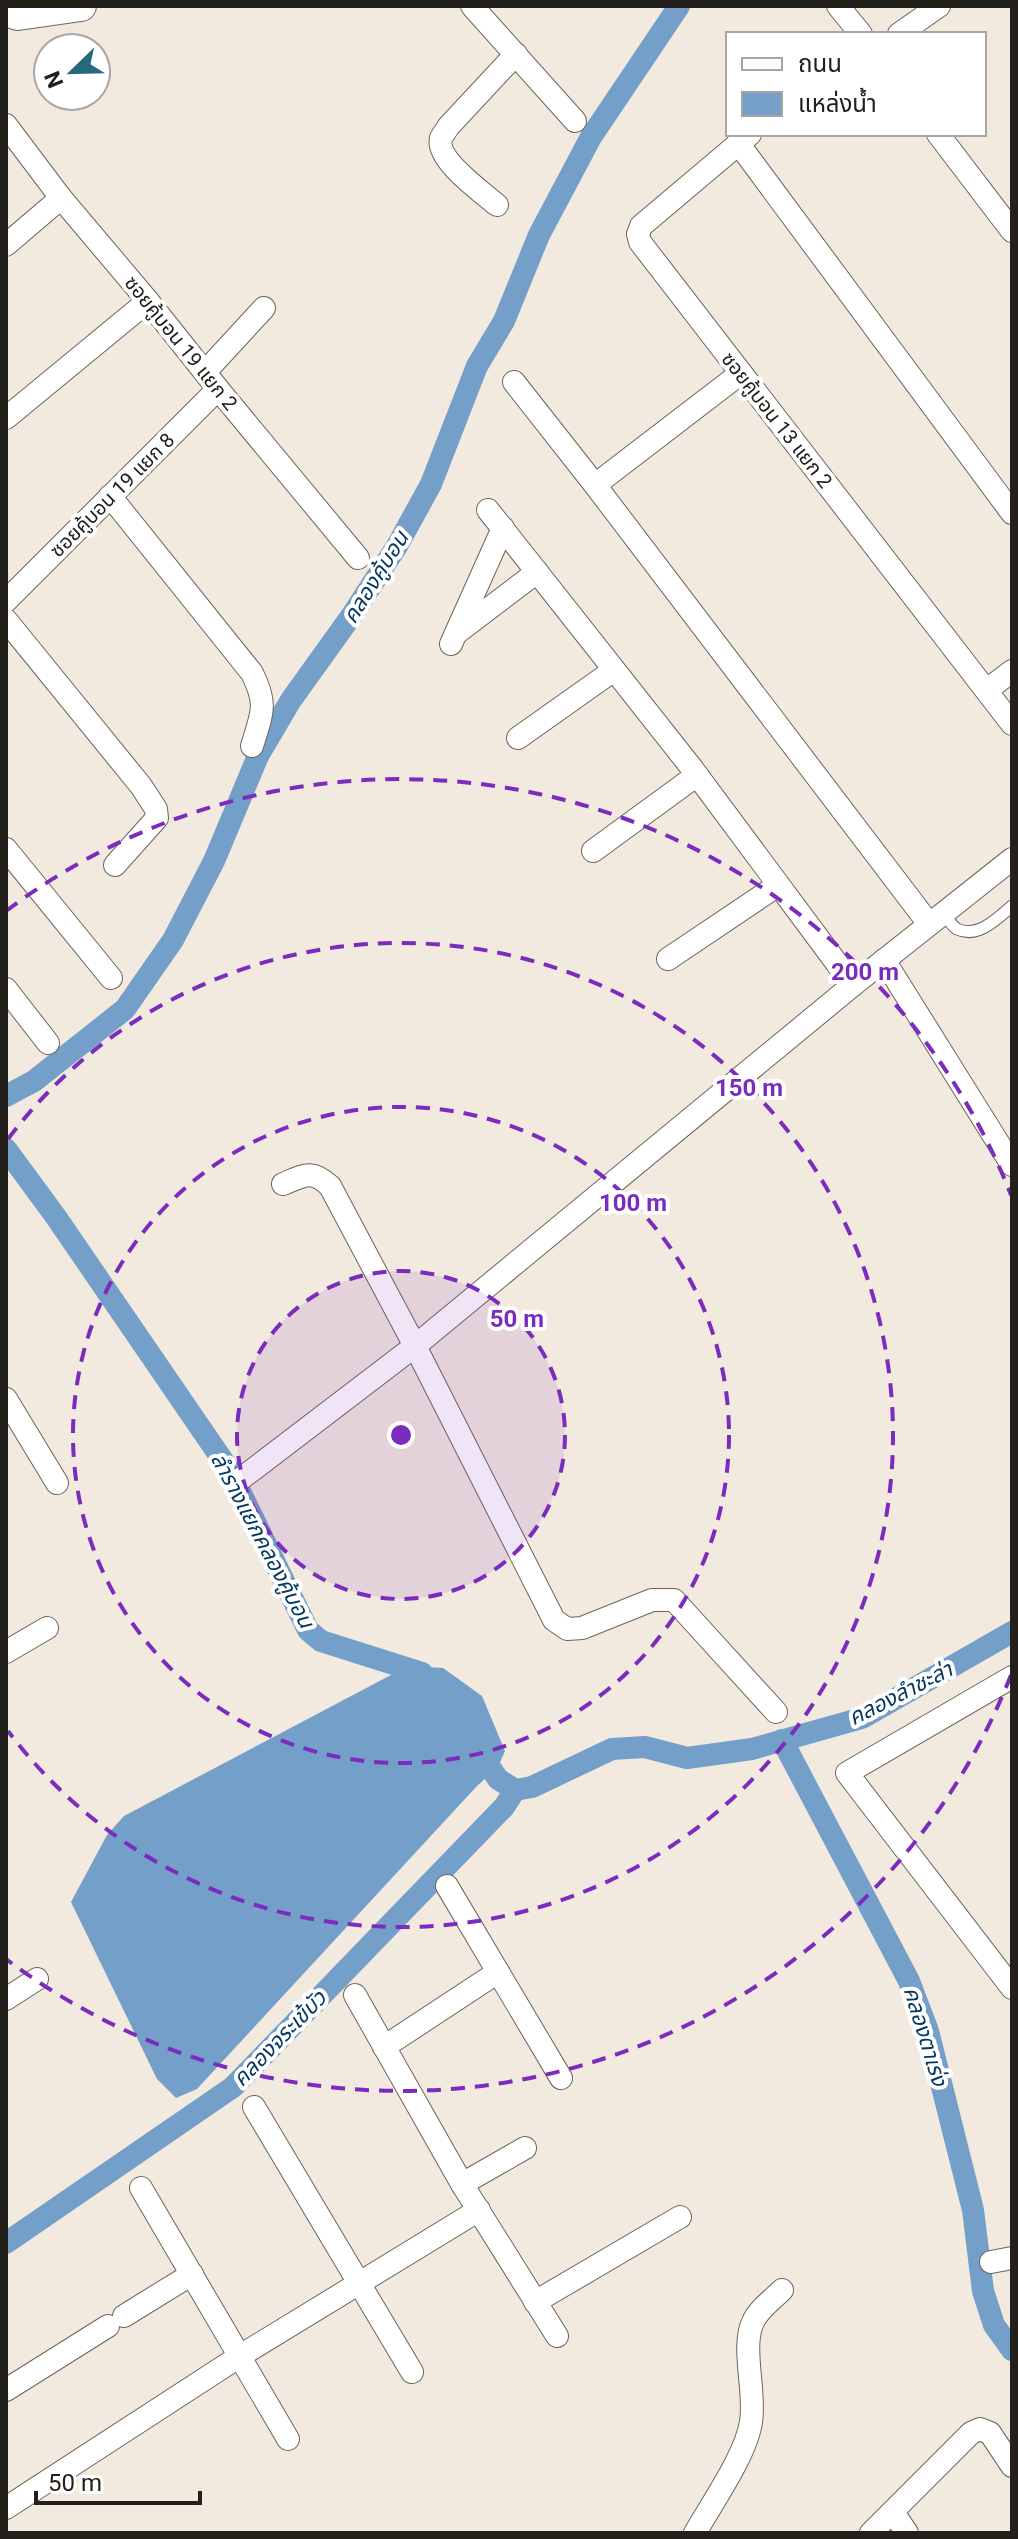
<svg xmlns="http://www.w3.org/2000/svg" width="1018" height="2539" font-family="Roboto,'Noto Sans Thai',sans-serif">
  <style>
    .water { fill: #749fc8 }
    .lines { fill: none; stroke-linecap: round; stroke-linejoin: round }
    .canal { stroke: #749fc8; stroke-width: 22 }
    .service-casing { stroke: #6c645b; stroke-width: 13 }
    .minor-casing { stroke: #6c645b; stroke-width: 24 }
    .secondary-casing { stroke: #6c645b; stroke-width: 32 }
    .service { stroke: #fff; stroke-width: 11 }
    .minor { stroke: #fff; stroke-width: 22 }
    .secondary { stroke: #fff; stroke-width: 30 }
    .ring { fill: none; stroke: #7b2cbf; stroke-width: 4; stroke-dasharray: 14 10 }
    .labels { text-anchor: middle; stroke-width: 8; stroke-linejoin: round; paint-order: stroke }
    .street-label { font-size: 20px; fill: #23201c; stroke: #fff }
    .water-label { font-size: 22px; font-style: italic; fill: #053960; stroke: #fff }
    .centre { fill: #7b2cbf; stroke: #fff; stroke-width: 4 }
    .ring-label { font-size: 24px; text-anchor: middle; font-weight: bold; fill: #7b2cbf; stroke: #fff; stroke-width: 8; stroke-linejoin: round; paint-order: stroke }
  </style>
  <rect width="100%" height="100%" fill="#f3eadf"/>
  <!-- water -->
  <polygon class="water" points="408,1666 443,1668 482,1696 505,1751 498,1767 477,1786 197,2089 176,2098 157,2079 71,1902 107,1835 124,1816"/>
  <g class="lines">
    <!-- canal -->
    <g class="canal">
      <polyline points="6,1096 34,1081 125,1009 173,940 214,861 258,756 291,700 352,615 397,546 431,484 477,366 504,321 539,235 591,137 679,6"/>
      <polyline points="6,1149 56,1217 230,1471 308,1630 321,1641 422,1673 430,1684"/>
      <polyline points="782,1740 909,1981 928,2031 973,2210 983,2291 994,2325 1012,2350"/>
      <polyline points="476,1747 498,1779 515,1790"/>
      <polyline points="515,1790 532,1787 612,1749 645,1747 687,1758 752,1749 862,1718 1012,1632"/>
      <polyline points="6,2243 233,2087 504,1807 515,1790"/>
    </g>
    <!-- service casing -->
    <g class="service-casing">
      <path id="service" d="M943 913C947 918 952 926 957 929 978 939 998 918 1012 906"/>
    </g>
    <!-- minor casing -->
    <g class="minor-casing">
      <g id="minor">
        <polyline points="472,6 575,121"/>
        <polyline points="838,6 861,34"/>
        <polyline points="899,34 939,6"/>
        <polyline points="6,125 61,198 148,301 218,389 358,558"/>
        <polyline points="750,134 641,226 638,234 640,242 1012,724"/>
        <polyline points="938,134 1012,231"/>
        <polyline points="738,143 1012,513"/>
        <path d="M497 205C483 193 435 159 441 138 443 134 446 131 448 127L516 54"/>
        <polyline points="6,245 61,198"/>
        <polyline points="205,372 264,308"/>
        <polyline points="514,382 595,485 929,924"/>
        <polyline points="6,418 148,301"/>
        <polyline points="595,485 741,373"/>
        <path d="M110 496 252 673C268 705 262 713 252 746"/>
        <polyline points="488,510 691,767 853,985"/>
        <polyline points="6,601 218,389"/>
        <polyline points="6,620 141,786 156,809 157,818 115,865"/>
        <polyline points="458,632 537,572"/>
        <polyline points="451,644 503,528"/>
        <polyline points="987,690 1012,671"/>
        <polyline points="518,738 614,670"/>
        <polyline points="6,849 111,978"/>
        <polyline points="593,851 697,775"/>
        <polyline points="668,959 778,885"/>
        <polyline points="884,960 1012,1165"/>
        <polyline points="6,989 48,1043"/>
        <path d="M283 1184C305 1175 311 1169 330 1186L415 1346 554 1620 567 1629 582 1628 652 1600H674L776 1712"/>
        <polyline points="6,1399 57,1483"/>
        <polyline points="238,1481 415,1346 853,985 1012,859"/>
        <polyline points="6,1652 47,1628"/>
        <polyline points="1012,1677 847,1773 1012,1988"/>
        <polyline points="447,1886 561,2078"/>
        <polyline points="355,1995 462,2184 557,2336"/>
        <polyline points="6,1999 37,1979"/>
        <polyline points="384,2047 498,1972"/>
        <polyline points="254,2107 412,2372"/>
        <polyline points="462,2184 525,2148"/>
        <polyline points="141,2188 288,2439"/>
        <polyline points="991,2262 1012,2258"/>
        <polyline points="535,2302 680,2217"/>
        <polyline points="124,2316 192,2274"/>
        <polyline points="6,2390 108,2326"/>
        <polyline points="6,2508 240,2356 479,2210"/>
        <polyline points="893,2512 907,2533"/>
        <path d="M695 2533C712 2503 746 2455 751 2422 756 2393 741 2346 753 2322 758 2310 772 2300 782 2290"/>
        <polyline points="871,2533 971,2433 980,2429 990,2433 1012,2466"/>
      </g>
    </g>
    <!-- secondary casing -->
    <g class="secondary-casing">
      <polyline id="secondary" points="6,11 18,15 81,6"/>
    </g>
    <!-- service -->
    <use href="#service" class="service"/>
    <!-- minor -->
    <use href="#minor" class="minor"/>
    <!-- secondary -->
    <use href="#secondary" class="secondary"/>
  </g>
  <!-- distance rings -->
  <circle cx="401" cy="1435" r="164" fill="#7b2cbf" fill-opacity=".12"/>
  <g class="ring">
    <circle cx="401" cy="1435" r="164"/>
    <circle cx="401" cy="1435" r="328"/>
    <path d="M8 1139A492 492 0 1 1 8 1731"/>
    <path d="M1011 1675A656 656 0 0 1 6 1959M6 911A656 656 0 0 1 1011 1195"/>
  </g>
  <g class="labels">
    <!-- street labels -->
    <g class="street-label">
      <text transform="translate(181 343) rotate(51)" y="7">ซอยคู้บอน 19 แยก 2</text>
      <text transform="translate(777 420) rotate(52)" y="7">ซอยคู้บอน 13 แยก 2</text>
      <text transform="translate(112 495) rotate(-45)" y="7">ซอยคู้บอน 19 แยก 8</text>
    </g>
    <!-- water labels -->
    <g class="water-label">
      <text transform="translate(375 577) rotate(-58)" y="8">คลองคู้บอน</text>
      <text transform="translate(263 1540) rotate(62)" y="8">ลำรางแยกคลองคู้บอน</text>
      <text transform="translate(900 1693) rotate(-27)" y="8">คลองลำชะล่า</text>
      <text transform="translate(926 2036) rotate(73)" y="8">คลองตาเร่ง</text>
      <text transform="translate(279 2038) rotate(-46)" y="8">คลองจระเข้บัว</text>
    </g>
  </g>
  <circle cx="401" cy="1435" r="12" class="centre"/>
  <g class="ring-label">
    <text x="865" y="980">200 m</text>
    <text x="749" y="1096">150 m</text>
    <text x="633" y="1211">100 m</text>
    <text x="517" y="1327">50 m</text>
  </g>
  <!-- border -->
  <rect width="1018" height="2539" fill="none" stroke="#23201c" stroke-width="16"/>
  <!-- legend -->
  <rect x="726" y="32" width="260" height="104" fill="#ffffff" stroke="#a7a6a4" stroke-width="2"/>
  <rect x="742" y="58" width="40" height="12" fill="#ffffff" stroke="#a7a6a4" stroke-width="2"/>
  <text x="798" y="72" font-size="24" fill="#23201c">ถนน</text>
  <rect x="742" y="92" width="40" height="24" fill="#749fc8" stroke="#a7a6a4" stroke-width="2"/>
  <text x="798" y="112" font-size="24" fill="#23201c">แหล่งน้ำ</text>
  <!-- north arrow -->
  <g transform="translate(72 72) rotate(247)"><circle r="38" fill="#ffffff" stroke="#a7a6a4" stroke-width="2"/>
  <path d="M0-6L14 30L0 20L-14 30Z" fill="#27697c"/>
  <text y="-12" font-size="22" font-weight="bold" text-anchor="middle" fill="#23201c">N</text>
  </g>
  <!-- scale -->
  <path d="M36 2491v12h164v-12" fill="none" stroke="#23201c" stroke-width="4"/>
  <text x="48" y="2491" font-size="24" fill="#23201c" stroke="#ffffff" stroke-width="6" paint-order="stroke">50 m</text>
</svg>
